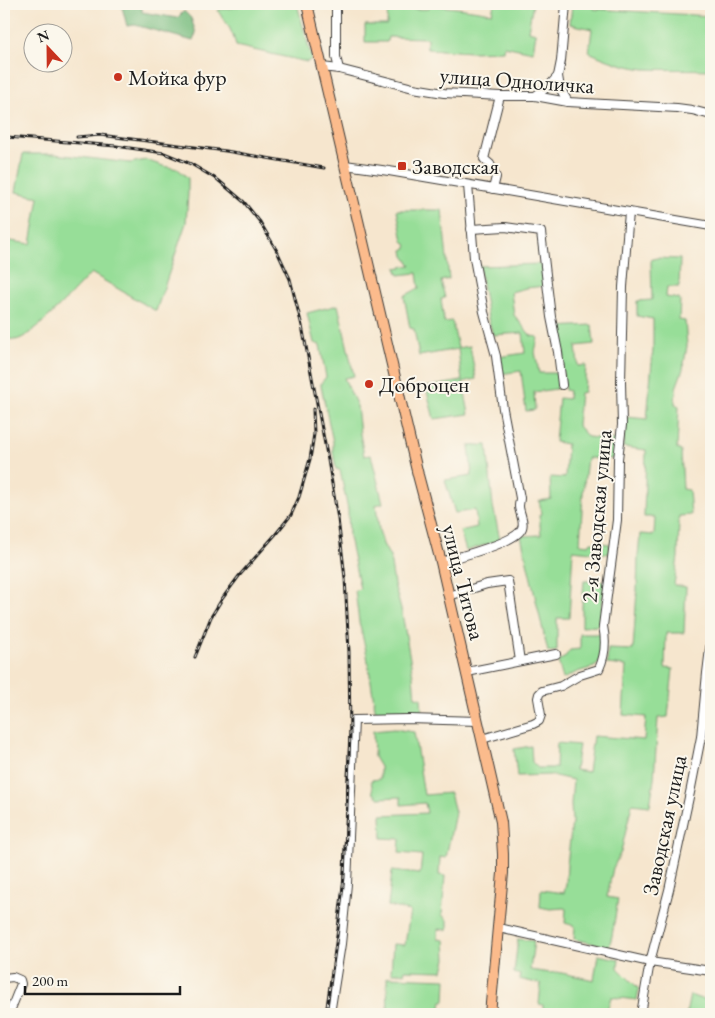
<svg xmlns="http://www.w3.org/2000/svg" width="715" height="1018" font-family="'EB Garamond',serif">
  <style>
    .green { fill: #97de98; stroke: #5a7d5a }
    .forest { fill: #79bd80; stroke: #4a6c4e }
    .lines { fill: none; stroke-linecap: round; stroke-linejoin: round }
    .minor-casing { stroke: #3d3a37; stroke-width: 10 }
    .major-casing { stroke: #3d3a37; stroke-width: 12 }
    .minor { stroke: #fff; stroke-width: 8 }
    .major { stroke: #fbbb8c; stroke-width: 10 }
    .rail-casing { stroke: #1c1c1c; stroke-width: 3 }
    .rail { stroke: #fbf7ec; stroke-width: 1; stroke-dasharray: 4; stroke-linecap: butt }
    .poi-dot { fill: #c8321e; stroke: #fbf7ec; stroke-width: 2 }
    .labels { text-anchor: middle; stroke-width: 4; stroke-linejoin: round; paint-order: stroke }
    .poi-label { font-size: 22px; fill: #1c1c1c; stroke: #fbf7ec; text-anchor: start }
    .street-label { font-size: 22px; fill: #1c1c1c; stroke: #fbf7ec }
  </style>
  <rect width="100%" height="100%" fill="#fbf7ec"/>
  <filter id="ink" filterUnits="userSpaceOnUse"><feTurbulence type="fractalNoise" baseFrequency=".02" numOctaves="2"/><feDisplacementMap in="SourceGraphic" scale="10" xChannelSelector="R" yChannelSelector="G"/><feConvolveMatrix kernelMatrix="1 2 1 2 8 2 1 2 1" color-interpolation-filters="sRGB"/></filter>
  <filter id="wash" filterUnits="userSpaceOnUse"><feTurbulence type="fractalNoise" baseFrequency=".0096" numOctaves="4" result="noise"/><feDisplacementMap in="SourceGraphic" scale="20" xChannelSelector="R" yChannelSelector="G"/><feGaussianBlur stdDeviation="1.12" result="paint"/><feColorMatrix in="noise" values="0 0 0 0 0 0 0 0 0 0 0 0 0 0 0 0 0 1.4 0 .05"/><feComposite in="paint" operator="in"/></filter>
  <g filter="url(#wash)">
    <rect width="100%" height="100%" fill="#f6e6ce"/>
    <!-- green -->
    <g class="green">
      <path d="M241 4H297L312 59 307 62 236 46C235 39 231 31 228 25 225 20 220 16 218 10L237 7Z"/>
      <polygon points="388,4 412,4 412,9 429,9 430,5 465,9 492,13 494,4 533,4 528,31 536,33 533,52 504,46 503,51 471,52 427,49 427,38 388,37 387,42 365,42 365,25 387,25"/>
      <path d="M572 4H594V9L711 16V70C689 69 667 70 645 69 625 67 606 60 589 52L592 29 570 24Z"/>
      <path d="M23 154H54L130 163 146 160 163 166 178 169 188 178V194L186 223 156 311 91 273C78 286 32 339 15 340 13 340 10 339 8 338L5 324V313L4 312V240L31 244 39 197 16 192Z"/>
      <polygon points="397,210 442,210 449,279 441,281 445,298 441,299 444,322 452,321 458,348 470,346 476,379 463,382 469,414 434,419 426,387 462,381 458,349 419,356 414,329 410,328 404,296 419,288 417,273 399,275 396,268 411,265 404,256 403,250 407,248 406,244 403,241"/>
      <polygon points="656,258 680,259 679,287 667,287 666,297 680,299 679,320 685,321 687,346 683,369 676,388 675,404 679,406 677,449 681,451 683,489 689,490 691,515 679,516 678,557 674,585 686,587 684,633 666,633 665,668 673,669 668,717 658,718 654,779 650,806 632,804 621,852 613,868 607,897 618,899 612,936 609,947 574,939 575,926 565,923 566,909 564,908 550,909 540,907 541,890 564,893 566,884 567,865 572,822 571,804 573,780 551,775 517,776 514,749 531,746 532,762 538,768 556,768 557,743 579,745 575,770 588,772 593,736 644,740 646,717 623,715 626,666 607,664 608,649 633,650 637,590 638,556 640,534 654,535 655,517 644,517 646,450 623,447 626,417 647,419 653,350 653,319 637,316 637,301 652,300 651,260"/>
      <polygon points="542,264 545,286 526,288 511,292 514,315 531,336 538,337 535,352 539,373 557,373 559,381 556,389 534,392 535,410 526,411 521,371 500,374 498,357 525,353 523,333 493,335 488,318 479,266"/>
      <polygon points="338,305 354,376 344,378 357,406 360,434 364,456 371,455 383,503 376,505 379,530 383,544 390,557 394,584 402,613 413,676 415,697 421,698 422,714 376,715 367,655 359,622 355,590 360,589 349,537 348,510 340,470 336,469 333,452 333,442 321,386 321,383 326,377 320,345 314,343 307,313"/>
      <polygon points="592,325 594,344 576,346 578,366 586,365 584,392 580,393 577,425 588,437 618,440 617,459 587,458 583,493 580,544 589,545 591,542 610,544 609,554 573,550 569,618 557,618 557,651 548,652 521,536 541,535 539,515 542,514 539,501 551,499 550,477 565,478 567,444 555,442 559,398 568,399 569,391 565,390 556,327"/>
      <polygon points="487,445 493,506 500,540 466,551 460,531 477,527 475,510 455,513 445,480 472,476 469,446"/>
      <polygon points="584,581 606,581 600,621 597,626 582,627 582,606"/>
      <polygon points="580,634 597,634 601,635 602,639 600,659 598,664 594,667 577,672 563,679 558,661 564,658 570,650 580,649"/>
      <polygon points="394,729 414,732 424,795 450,793 455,812 446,858 440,857 439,875 445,876 442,915 448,920 448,930 438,929 438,939 445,940 446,959 443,971 405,970 404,973 391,973 393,944 405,945 410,911 388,906 392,871 420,874 422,855 399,853 400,839 382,838 381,815 427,813 425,803 401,805 401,797 379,798 373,793 371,780 380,779 380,767 374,757 373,731"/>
      <polygon points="518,939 534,941 530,970 550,973 557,972 594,980 598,955 619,959 618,968 639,989 637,1000 611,997 607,1012 593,1010 592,1014 543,1014 543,1005 539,1004 541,984 519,979 520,975 514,973"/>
      <polygon points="387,977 446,979 445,1001 442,1001 440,1014 388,1014"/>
      <polygon points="690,995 698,998 711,1000 711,1014 686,1014"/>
    </g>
    <!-- forest -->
    <polygon class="forest" points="124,4 142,4 142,12 177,18 184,11 191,18 196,33 193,41 135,25 127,26 122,7"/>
  </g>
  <g filter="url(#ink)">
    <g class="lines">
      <!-- minor casing -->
      <g class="minor-casing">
        <g id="minor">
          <polyline points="336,4 336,57 339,69"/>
          <polyline points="322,67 339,69 413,88 444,93 500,96 535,96 568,102 677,108 692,110 711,115"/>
          <polyline points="558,76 560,88 568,102"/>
          <polyline points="535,96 549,86 558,76 561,61 566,4"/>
          <polyline points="345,165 389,171 711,226"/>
          <polyline points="493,189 496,177 490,164 484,159 500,96"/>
          <polyline points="471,229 505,227 541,232 551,317 558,352 562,385"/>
          <path d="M441 562C457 557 517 543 522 528 525 521 519 513 519 506 519 504 520 500 520 498L503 409 496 356 484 312 474 258 468 185"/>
          <polyline points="449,596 487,584 508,581 520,661"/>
          <polyline points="467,672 556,654"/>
          <path d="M482 739 533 724 539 721 541 715 538 698 539 694 542 691 561 686 580 675 599 669C605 656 606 640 603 626L617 520 618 459 622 425 621 382 623 287 629 212"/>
          <polyline points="499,928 650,962 711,971"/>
          <polyline points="4,978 13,977 20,980 21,984 9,1014"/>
          <polyline points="330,1014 341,944 347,884 354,720 409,719 478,721"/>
          <polyline points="641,1014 650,962 669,890 691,788 701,737 707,673 711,640"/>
        </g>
      </g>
      <!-- major casing -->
      <g class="major-casing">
        <polyline id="major" points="307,4 418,475 441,562 501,822 503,854 503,873 490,1014"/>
      </g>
      <!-- minor -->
      <use href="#minor" class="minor"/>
      <!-- major -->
      <use href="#major" class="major"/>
      <!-- rail casing -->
      <g class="rail-casing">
        <g id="rail">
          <polyline points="7,137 116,146 164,153 191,164 218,180 244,202 260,222 277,251 290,279 302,326 328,460 338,519 345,578 349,652 350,735 344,877 338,929 326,1014"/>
          <polyline points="77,137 100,135 226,151 324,168"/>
          <polyline points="195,657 211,617 222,599 239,576 275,535 291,515 299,497 310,459 314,434 313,409"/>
        </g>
      </g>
      <!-- rail -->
      <use href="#rail" class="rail"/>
    </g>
  </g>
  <!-- markers -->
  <g class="poi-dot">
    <circle cx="118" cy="77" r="5"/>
    <rect x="397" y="161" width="10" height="10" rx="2.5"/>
    <circle cx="369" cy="384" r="5"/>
  </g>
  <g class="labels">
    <!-- poi labels -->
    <g class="poi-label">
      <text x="128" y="85">Мойка фур</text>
      <text x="412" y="174">Заводская</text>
      <text x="379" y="392">Доброцен</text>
    </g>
    <!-- street labels -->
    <g class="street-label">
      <text transform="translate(517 80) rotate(4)" y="8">улица Одноличка</text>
      <text transform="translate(596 516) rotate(-85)" y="8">2-я Заводская улица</text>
      <text transform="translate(464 582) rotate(76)" y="8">улица Титова</text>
      <text transform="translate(664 825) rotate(-78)" y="8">Заводская улица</text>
    </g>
  </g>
  <!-- margin -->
  <rect width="715" height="1018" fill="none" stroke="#fbf7ec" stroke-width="20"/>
  <!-- north arrow -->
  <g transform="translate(48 48) rotate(338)"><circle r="24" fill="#fbf7ec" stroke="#a29f99"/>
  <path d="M0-4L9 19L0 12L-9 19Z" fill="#c8321e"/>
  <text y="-8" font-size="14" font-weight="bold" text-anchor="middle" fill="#1c1c1c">N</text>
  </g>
  <!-- scale -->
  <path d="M25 986v8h155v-8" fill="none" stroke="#1c1c1c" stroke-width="2.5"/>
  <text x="32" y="986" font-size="15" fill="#1c1c1c" stroke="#fbf7ec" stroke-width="4" paint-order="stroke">200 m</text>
</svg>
